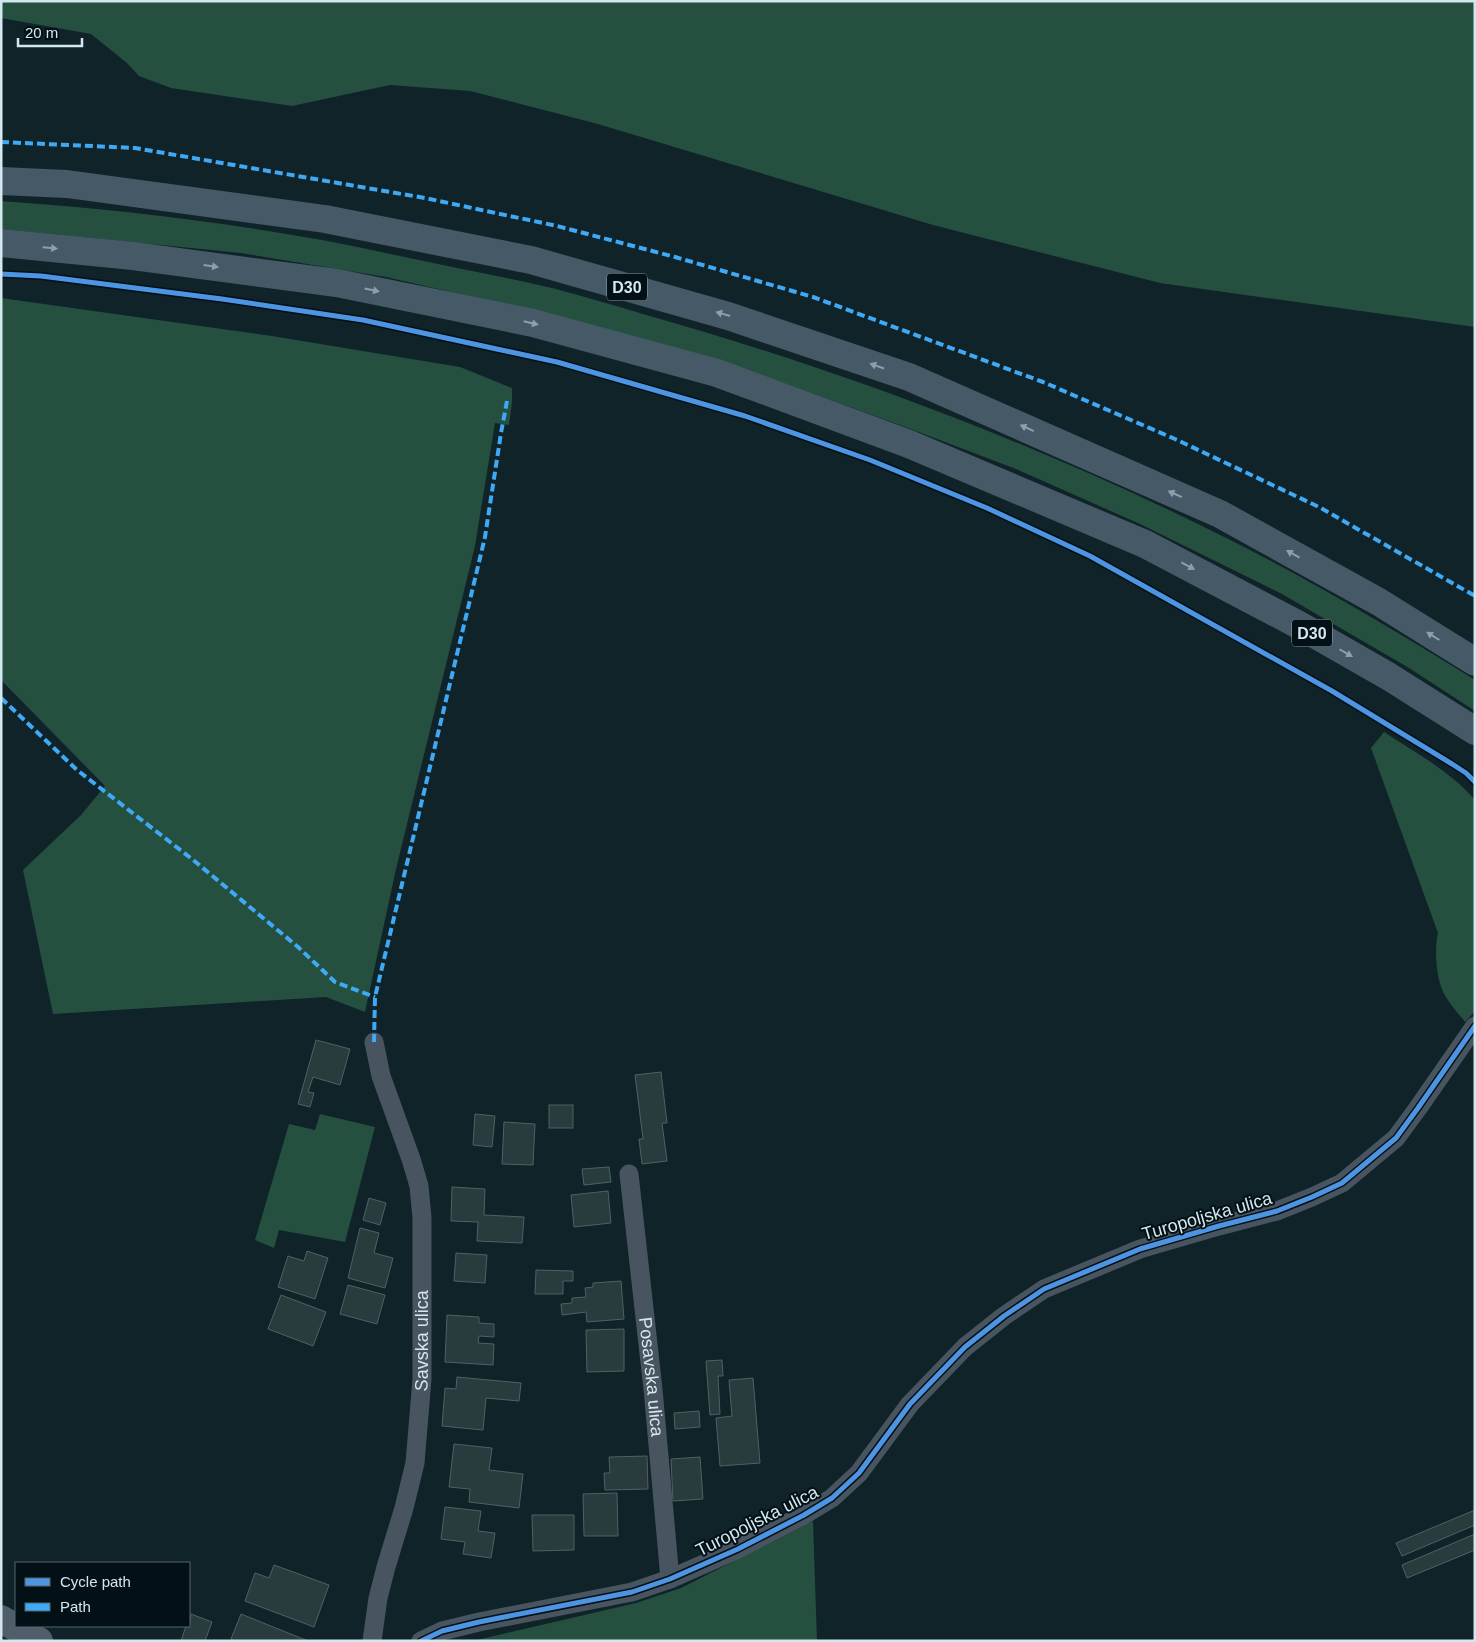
<svg xmlns="http://www.w3.org/2000/svg" width="1476" height="1642" font-family="Helvetica,sans-serif">
  <style>
    .green { fill: #255040 }
    .building { fill: #2a3b3d; stroke: #4f6163 }
    .lines { fill: none; stroke-linecap: round; stroke-linejoin: round }
    .street { stroke: #48545f; stroke-width: 19 }
    .secondary { stroke: #505e6c; stroke-width: 28 }
    .highway { stroke: #465967; stroke-width: 28 }
    .quiet { stroke: #3fa9f5; stroke-width: 4; stroke-dasharray: 8 4; stroke-linecap: butt }
    .cycleway-casing { stroke: #031015; stroke-width: 8 }
    .cycleway { stroke: #4d94e3; stroke-width: 5 }
    .oneway { fill: #8da0aa }
    .labels { text-anchor: middle; stroke-width: 4; stroke-linejoin: round; paint-order: stroke }
    .shield { fill: #031015; stroke: #95a6ad; stroke-width: 1 }
    .shield-label { font-size: 16px; font-weight: bold; fill: #d4e7ee }
    .street-label { font-size: 18px; fill: #d4e7ee; stroke: #031015 }
  </style>
  <rect width="100%" height="100%" fill="#0f2329"/>
  <!-- green -->
  <g class="green">
    <polygon points="1,1 1475,1 1475,327 1160,283 933,225 598,124 470,91 390,85 292,106 171,88 139,76 127,63 91,34 1,18"/>
    <path d="M1 201C100 208 200 219 298 236 337 242 375 251 414 259 460 269 506 277 552 288 583 296 613 305 643 314 852 373 1057 451 1250 550 1327 590 1401 634 1475 680V711L1409 668 1282 594 1140 524 1016 469 908 428 775 380 652 342 516 307 386 277 241 253 1 229Z"/>
    <polygon points="1,298 272,336 460,367 512,388 512,402 509,425 495,423 475,546 396,869 365,1012 326,997 53,1014 23,870 81,815 105,786 1,680"/>
    <path d="M1384 732C1416 753 1450 771 1475 800V1011L1465 1022C1459 1014 1451 1006 1446 997 1436 982 1434 950 1438 933L1371 748Z"/>
    <polygon points="320,1114 375,1127 345,1242 279,1230 274,1248 255,1240 289,1124 315,1130"/>
    <polygon points="813,1521 817,1641 473,1641 636,1603 681,1588"/>
  </g>
  <!-- building -->
  <g class="building">
    <polygon points="316,1040 350,1049 340,1085 313,1077 308,1092 314,1093 310,1107 298,1104"/>
    <polygon points="661,1072 667,1123 662,1123 667,1161 642,1164 639,1139 643,1139 635,1075"/>
    <rect x="549" y="1105" width="24" height="23"/>
    <polygon points="475,1114 495,1116 492,1147 473,1145"/>
    <polygon points="504,1122 535,1124 533,1165 502,1164"/>
    <polygon points="609,1167 611,1182 584,1185 582,1169"/>
    <polygon points="452,1187 485,1189 484,1215 524,1217 522,1243 477,1241 478,1222 451,1221"/>
    <polygon points="608,1191 611,1223 574,1227 571,1195"/>
    <polygon points="369,1198 386,1203 380,1225 363,1220"/>
    <polygon points="360,1228 379,1233 374,1253 393,1258 385,1288 348,1278"/>
    <polygon points="307,1251 328,1258 315,1299 278,1287 288,1256 304,1261"/>
    <polygon points="456,1253 487,1255 485,1283 454,1281"/>
    <polygon points="536,1270 573,1271 573,1281 563,1281 563,1294 535,1294"/>
    <polygon points="621,1281 624,1319 587,1322 586,1312 562,1315 561,1304 572,1303 572,1298 586,1297 585,1288 593,1287 593,1283"/>
    <polygon points="348,1285 385,1295 377,1324 340,1314"/>
    <polygon points="281,1295 326,1312 313,1346 268,1329"/>
    <polygon points="447,1315 479,1317 479,1323 494,1324 494,1337 479,1336 478,1343 494,1344 493,1365 445,1362"/>
    <polygon points="624,1329 624,1371 587,1372 586,1330"/>
    <polygon points="722,1360 723,1376 718,1376 720,1414 710,1415 706,1361"/>
    <polygon points="457,1377 521,1383 519,1401 486,1398 483,1430 442,1426 445,1388 456,1389"/>
    <polygon points="753,1378 760,1463 720,1466 716,1418 732,1416 729,1380"/>
    <polygon points="699,1411 700,1427 675,1429 674,1413"/>
    <polygon points="454,1444 492,1448 489,1470 523,1474 519,1508 469,1502 470,1489 449,1487"/>
    <polygon points="647,1456 648,1489 605,1490 604,1473 610,1473 609,1457"/>
    <polygon points="700,1457 703,1499 673,1501 671,1459"/>
    <polygon points="617,1493 618,1536 584,1536 583,1494"/>
    <polygon points="445,1507 481,1511 478,1531 495,1533 491,1558 463,1554 465,1542 441,1539"/>
    <polygon points="1475,1510 1475,1525 1402,1556 1396,1543"/>
    <polygon points="532,1515 574,1515 574,1550 533,1551"/>
    <polygon points="1475,1534 1475,1550 1407,1578 1402,1565"/>
    <polygon points="274,1565 329,1585 314,1627 245,1601 255,1573 269,1578"/>
    <polygon points="191,1614 212,1622 205,1641 181,1641 186,1626 189,1626"/>
    <polygon points="241,1614 308,1641 235,1641 231,1639"/>
  </g>
  <g class="lines">
    <!-- street -->
    <g class="street">
      <path id="s1" d="M629 1174 653 1389 670 1579"/>
      <path id="s2" d="M372 1641 378 1598 386 1567 404 1508 415 1463 422 1379V1218L419 1186 411 1159 381 1076 374 1042"/>
      <polyline points="421,1641 442,1631 479,1622 632,1592 670,1579 738,1549 804,1515 832,1498 859,1473 910,1404 965,1347 1004,1316 1044,1289 1140,1249 1219,1226 1277,1211 1312,1197 1342,1183 1396,1138 1418,1108 1475,1026"/>
    </g>
    <!-- secondary -->
    <polyline class="secondary" points="1,1619 39,1641"/>
    <!-- highway -->
    <g class="highway">
      <polyline points="1,181 67,184 325,219 531,260 728,316 909,377 1220,514 1379,602 1475,662"/>
      <polyline points="1,243 133,256 337,283 533,323 717,373 909,444 1145,544 1297,624 1388,676 1475,731"/>
    </g>
    <!-- quiet -->
    <g class="quiet">
      <polyline points="1,142 135,148 425,198 557,226 675,257 813,297 1043,382 1175,439 1319,507 1475,596"/>
      <polyline points="1,698 77,770 192,859 298,947 335,982 375,997"/>
      <polyline points="374,1042 375,997 485,537 501,433 507,401"/>
    </g>
    <!-- cycleway casing -->
    <g class="cycleway-casing">
      <g id="cycleway">
        <polyline points="1,274 41,276 222,299 363,320 557,362 745,416 870,460 987,508 1090,556 1332,691 1452,764 1466,773 1475,782"/>
        <polyline points="421,1641 442,1631 479,1622 632,1592 670,1579 738,1549 804,1515 832,1498 859,1473 910,1404 965,1347 1004,1316 1044,1289 1140,1249 1219,1226 1277,1211 1312,1197 1342,1183 1396,1138 1418,1108 1475,1026"/>
      </g>
    </g>
    <!-- cycleway -->
    <use href="#cycleway" class="cycleway"/>
  </g>
  <!-- one-way arrows -->
  <defs><path id="oneway-solid" d="M-6-.8H1V-3.2L6.5 0L1 3.2V.8H-6Z" transform="scale(1.25)"/></defs>
  <g class="oneway">
    <use href="#oneway-solid" transform="translate(50 248) rotate(5)"/>
    <use href="#oneway-solid" transform="translate(211 266) rotate(8)"/>
    <use href="#oneway-solid" transform="translate(372 290) rotate(12)"/>
    <use href="#oneway-solid" transform="translate(723 314) rotate(-164)"/>
    <use href="#oneway-solid" transform="translate(531 323) rotate(13)"/>
    <use href="#oneway-solid" transform="translate(877 366) rotate(-161)"/>
    <use href="#oneway-solid" transform="translate(1027 428) rotate(-156)"/>
    <use href="#oneway-solid" transform="translate(1175 494) rotate(-156)"/>
    <use href="#oneway-solid" transform="translate(1293 554) rotate(-151)"/>
    <use href="#oneway-solid" transform="translate(1188 566) rotate(28)"/>
    <use href="#oneway-solid" transform="translate(1433 636) rotate(-148)"/>
    <use href="#oneway-solid" transform="translate(1346 653) rotate(30)"/>
  </g>
  <g class="labels">
    <!-- shield labels -->
    <g class="shield">
      <rect x="607" y="273.5" width="40" height="27" rx="4"/>
      <rect x="1292" y="619.5" width="40" height="27" rx="4"/>
    </g>
    <g class="shield-label">
      <text x="627" y="293">D30</text>
      <text x="1312" y="639">D30</text>
    </g>
    <!-- street labels -->
    <g class="street-label">
      <text transform="translate(1207 1216) rotate(-16)" y="6">Turopoljska ulica</text>
      <text dy="6" stroke="none"><textPath href="#s2" startOffset="306">Savska ulica</textPath></text>
      <text dy="6" stroke="none"><textPath href="#s1" startOffset="204">Posavska ulica</textPath></text>
      <text transform="translate(757 1521) rotate(-27)" y="6">Turopoljska ulica</text>
    </g>
  </g>
  <!-- border -->
  <rect width="1476" height="1642" fill="none" stroke="#d4e7ee" stroke-width="5"/>
  <!-- legend -->
  <rect x="15" y="1562" width="175" height="65" fill="#031015" stroke="#57666c"/>
  <rect x="25" y="1578" width="25" height="8" fill="#4d94e3" stroke="#57666c"/>
  <text x="60" y="1587" font-size="15" fill="#d4e7ee">Cycle path</text>
  <rect x="25" y="1603" width="25" height="8" fill="#3fa9f5" stroke="#57666c"/>
  <text x="60" y="1612" font-size="15" fill="#d4e7ee">Path</text>
  <!-- scale -->
  <path d="M18 38v8h64v-8" fill="none" stroke="#d4e7ee" stroke-width="2.5"/>
  <text x="25" y="38" font-size="15" fill="#d4e7ee" stroke="#031015" stroke-width="4" paint-order="stroke">20 m</text>
</svg>
